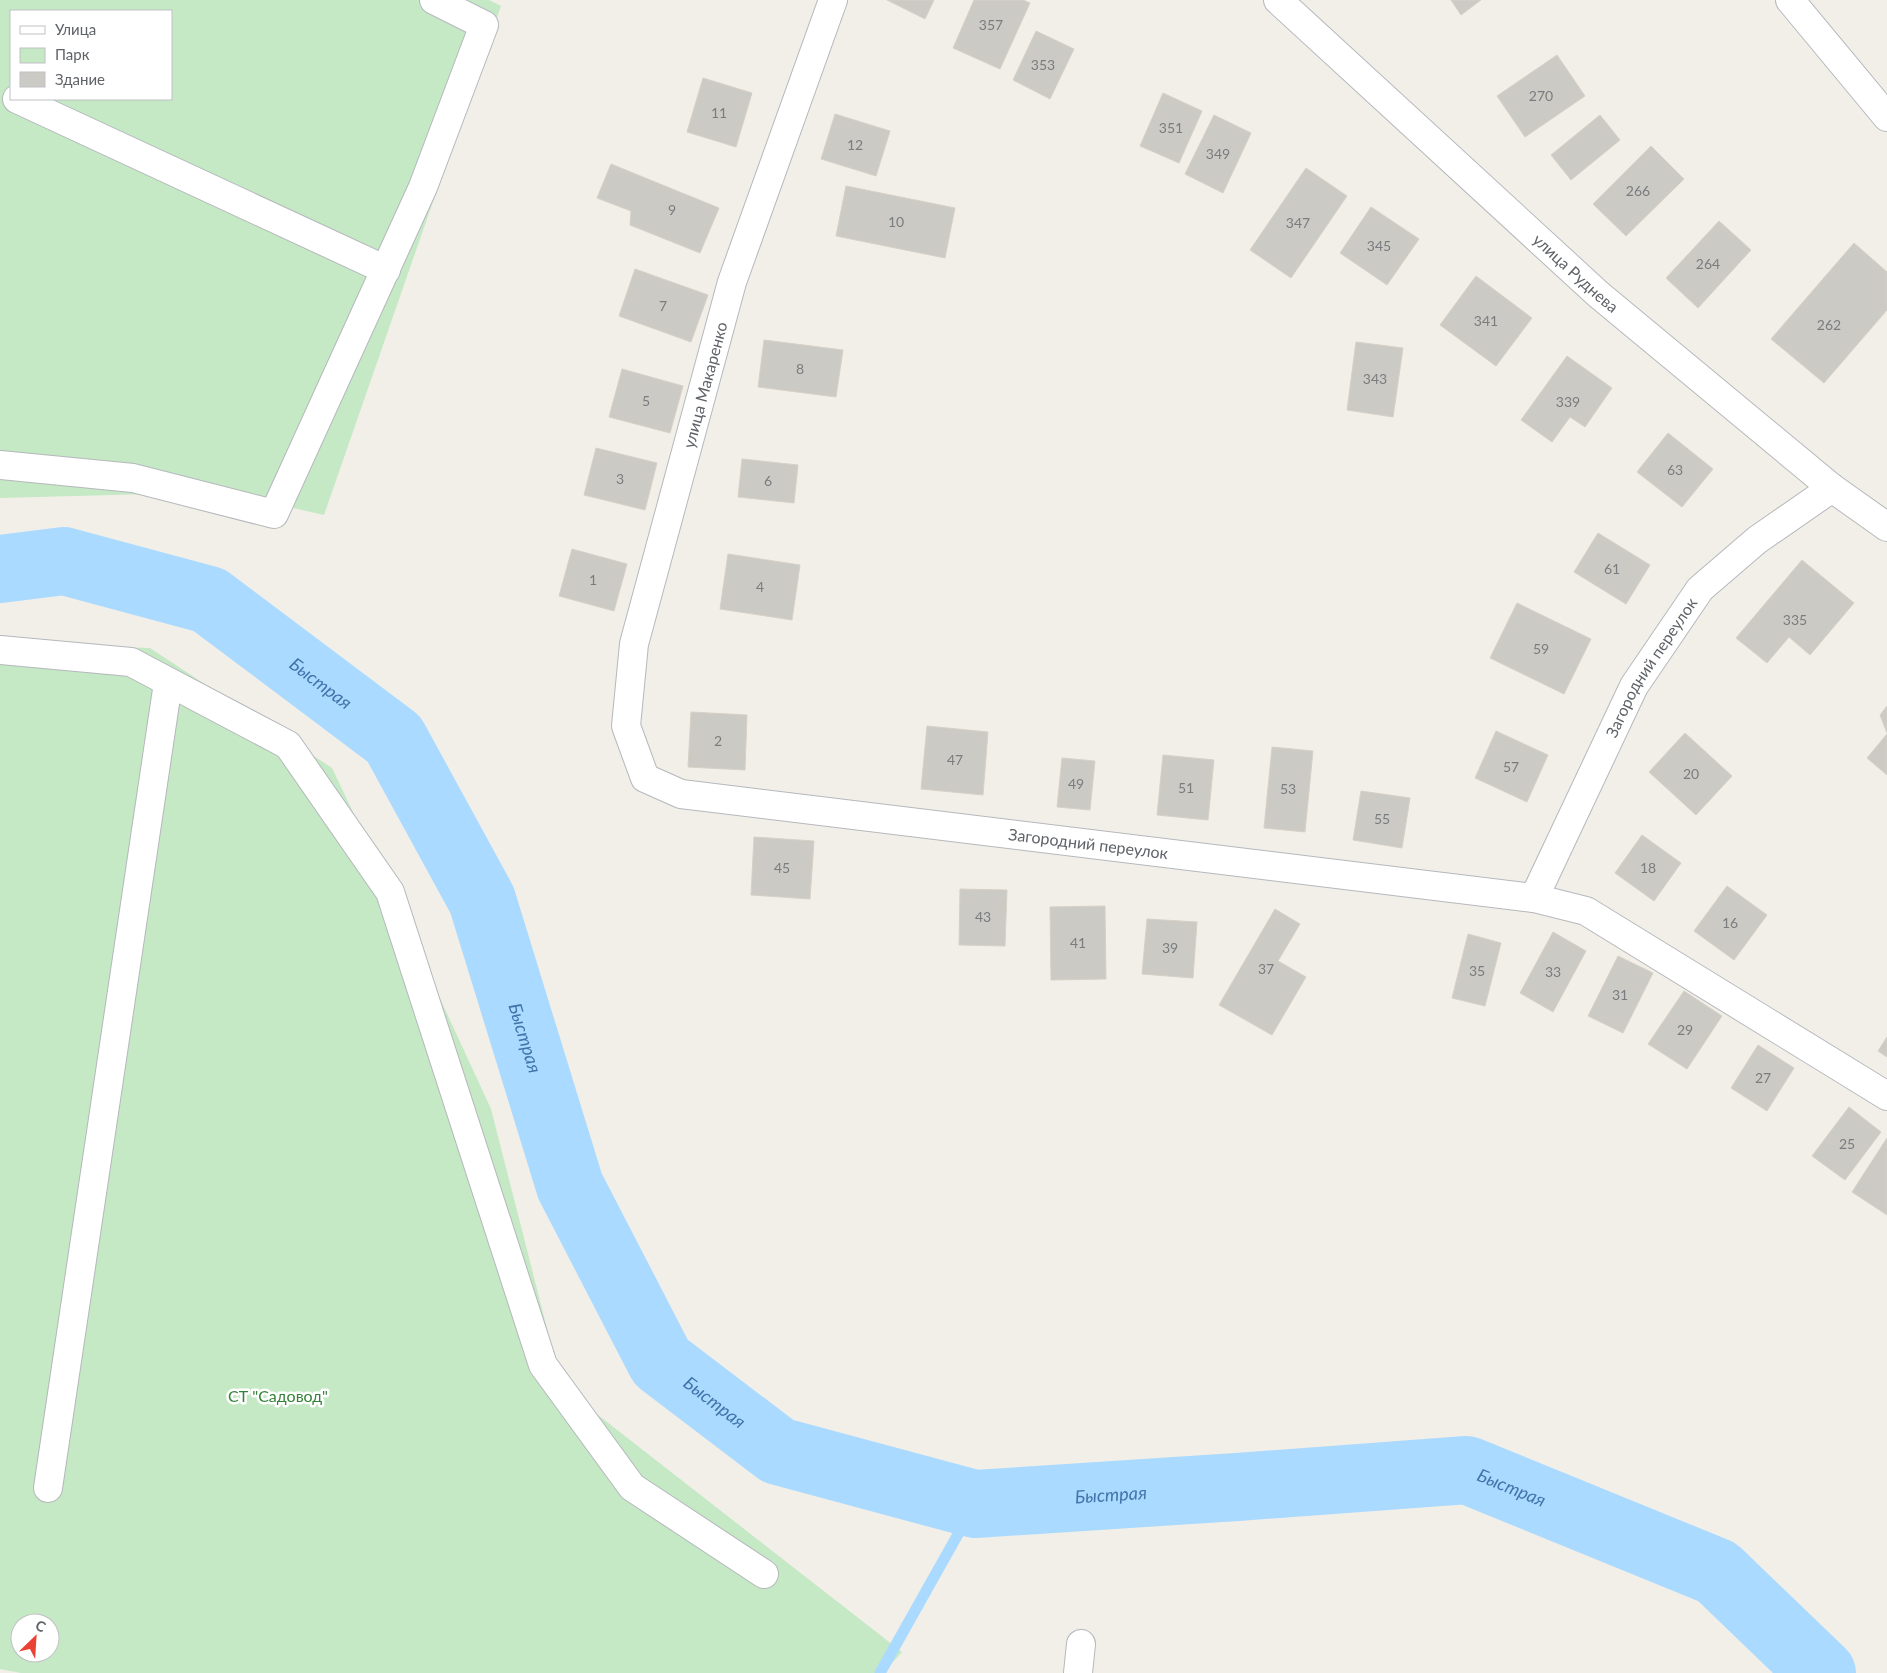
<svg xmlns="http://www.w3.org/2000/svg" width="1887" height="1673" font-family="Lato,sans-serif">
  <style>
    .green { fill: #c5e8c5; fill-rule: evenodd }
    .lines { fill: none; stroke-linecap: round; stroke-linejoin: round }
    .stream { stroke: #aadaff; stroke-width: 11 }
    .river { stroke: #aadaff; stroke-width: 68 }
    .building { fill: #cccac5; stroke: #d6d1c6 }
    .minor-casing { stroke: #b5b8bc; stroke-width: 30 }
    .minor { stroke: #fff; stroke-width: 28 }
    .labels { text-anchor: middle; stroke-width: 5; stroke-linejoin: round; paint-order: stroke }
    .number-label { font-size: 14px; fill: #7a7d7f }
    .street-label { font-size: 16px; fill: #5f6368; stroke: #fff }
    .park-label { font-size: 16px; fill: #348238; stroke: #fff }
    .water-label { font-size: 18px; font-style: italic; fill: #4174aa; stroke: #fff }
  </style>
  <rect width="100%" height="100%" fill="#f1efe8"/>
  <!-- green -->
  <g class="green">
    <path d="M0 0H489L501 6 324 515 224 492 0 498ZM11 11H171V99H11Z"/>
    <path d="M0 644 150 648 332 768 383 875 491 1109 562 1387 902 1652 883 1673H21L0 1669ZM20 1623H50V1653H20Z"/>
  </g>
  <g class="lines">
    <!-- stream -->
    <polyline class="stream" points="880,1673 975,1504"/>
    <!-- river -->
    <path class="river" id="s1" d="M0 569 64 561 209 600 394 739 482 900 570 1186 661 1362 778 1451 975 1504 1237 1487 1467 1470 1717 1572 1822 1673"/>
  </g>
  <!-- building -->
  <g class="building">
    <polygon points="887,0 934,0 925,19"/>
    <polygon points="974,0 1023,0 1030,3 1000,69 953,48"/>
    <polygon points="1451,0 1481,0 1461,15"/>
    <polygon points="1036,31 1074,49 1050,99 1013,80"/>
    <polygon points="1557,55 1585,96 1525,137 1497,96"/>
    <polygon points="703,78 752,93 736,147 687,132"/>
    <polygon points="1163,93 1202,111 1179,163 1140,146"/>
    <polygon points="835,114 890,131 876,176 821,159"/>
    <polygon points="1214,115 1251,133 1223,193 1185,174"/>
    <polygon points="1600,115 1620,140 1571,180 1551,155"/>
    <polygon points="1651,146 1684,179 1626,236 1593,204"/>
    <polygon points="611,164 719,208 700,253 630,225 631,211 597,198"/>
    <polygon points="1306,168 1347,196 1291,278 1250,250"/>
    <polygon points="846,186 955,208 945,258 836,236"/>
    <polygon points="1371,207 1419,239 1387,285 1340,253"/>
    <polygon points="1719,221 1751,250 1698,308 1666,278"/>
    <polygon points="1854,243 1887,272 1887,310 1824,383 1771,339"/>
    <polygon points="635,269 708,295 691,342 619,316"/>
    <polygon points="1476,276 1532,318 1496,366 1440,325"/>
    <polygon points="764,340 843,350 836,397 758,387"/>
    <polygon points="1356,342 1403,348 1393,417 1347,410"/>
    <polygon points="1567,356 1612,388 1585,427 1570,417 1552,442 1521,420"/>
    <polygon points="622,369 683,386 670,433 609,417"/>
    <polygon points="1668,433 1713,469 1682,507 1637,472"/>
    <polygon points="596,448 657,463 645,510 584,495"/>
    <polygon points="742,459 798,465 794,503 738,497"/>
    <polygon points="1598,533 1650,565 1626,604 1574,572"/>
    <polygon points="572,549 627,564 614,611 559,596"/>
    <polygon points="728,554 800,565 792,620 720,609"/>
    <polygon points="1802,560 1854,603 1810,655 1789,637 1767,663 1736,638"/>
    <polygon points="1517,603 1591,639 1564,694 1490,658"/>
    <polygon points="1887,706 1887,733 1880,715"/>
    <polygon points="691,712 747,715 745,770 688,767"/>
    <polygon points="927,726 988,732 983,795 921,789"/>
    <polygon points="1496,731 1548,755 1527,802 1475,778"/>
    <polygon points="1685,733 1732,776 1696,815 1649,772"/>
    <polygon points="1887,734 1887,775 1867,758"/>
    <polygon points="1272,747 1313,751 1305,832 1264,828"/>
    <polygon points="1163,755 1214,760 1208,820 1157,815"/>
    <polygon points="1062,758 1095,761 1090,810 1057,807"/>
    <polygon points="1361,791 1410,798 1402,848 1353,840"/>
    <polygon points="1642,835 1681,863 1654,901 1615,873"/>
    <polygon points="754,837 814,841 810,899 751,895"/>
    <polygon points="1727,886 1767,915 1734,960 1694,931"/>
    <polygon points="960,889 1007,890 1005,946 959,945"/>
    <polygon points="1105,906 1106,979 1051,980 1050,907"/>
    <polygon points="1275,909 1300,924 1278,961 1306,977 1272,1035 1219,1005"/>
    <polygon points="1147,919 1197,922 1193,978 1142,974"/>
    <polygon points="1553,932 1586,951 1553,1012 1520,993"/>
    <polygon points="1468,934 1501,943 1485,1006 1452,998"/>
    <polygon points="1618,956 1653,973 1623,1033 1588,1016"/>
    <polygon points="1684,991 1722,1016 1687,1069 1648,1044"/>
    <polygon points="1887,1037 1887,1057 1878,1051"/>
    <polygon points="1758,1045 1794,1068 1767,1111 1731,1088"/>
    <polygon points="1849,1107 1881,1132 1845,1180 1812,1156"/>
    <polygon points="1887,1138 1887,1215 1852,1192"/>
  </g>
  <g class="lines">
    <!-- minor casing -->
    <g class="minor-casing">
      <g id="minor">
        <path id="s2" d="M833 0 732 282 634 644 626 726 645 778 681 794 1534 898 1586 911 1887 1096"/>
        <path id="s3" d="M1278 0 1598 294 1832 488 1887 527"/>
        <polyline points="1790,0 1887,117"/>
        <polyline points="17,99 386,270"/>
        <polyline points="0,465 133,478 274,514 423,187 484,25 434,0"/>
        <polyline points="0,650 131,662 288,745 390,892 543,1365 632,1487 764,1574"/>
        <path id="s4" d="M1534 898 1634 686 1700 589 1757 540 1832 488"/>
        <polyline points="48,1488 168,683"/>
        <polyline points="1078,1673 1081,1644"/>
      </g>
    </g>
    <!-- minor -->
    <use href="#minor" class="minor"/>
  </g>
  <g class="labels">
    <!-- number labels -->
    <g class="number-label">
      <text x="991" y="30">357</text>
      <text x="1043" y="70">353</text>
      <text x="1541" y="101">270</text>
      <text x="719" y="118">11</text>
      <text x="1171" y="133">351</text>
      <text x="855" y="150">12</text>
      <text x="1218" y="159">349</text>
      <text x="1638" y="196">266</text>
      <text x="672" y="215">9</text>
      <text x="896" y="227">10</text>
      <text x="1298" y="228">347</text>
      <text x="1379" y="251">345</text>
      <text x="1708" y="269">264</text>
      <text x="663" y="311">7</text>
      <text x="1486" y="326">341</text>
      <text x="1829" y="330">262</text>
      <text x="800" y="374">8</text>
      <text x="1375" y="384">343</text>
      <text x="646" y="406">5</text>
      <text x="1568" y="407">339</text>
      <text x="1675" y="475">63</text>
      <text x="620" y="484">3</text>
      <text x="768" y="486">6</text>
      <text x="1612" y="574">61</text>
      <text x="593" y="585">1</text>
      <text x="760" y="592">4</text>
      <text x="1795" y="625">335</text>
      <text x="1541" y="654">59</text>
      <text x="718" y="746">2</text>
      <text x="955" y="765">47</text>
      <text x="1511" y="772">57</text>
      <text x="1691" y="779">20</text>
      <text x="1076" y="789">49</text>
      <text x="1186" y="793">51</text>
      <text x="1288" y="794">53</text>
      <text x="1382" y="824">55</text>
      <text x="782" y="873">45</text>
      <text x="1648" y="873">18</text>
      <text x="983" y="922">43</text>
      <text x="1730" y="928">16</text>
      <text x="1078" y="948">41</text>
      <text x="1170" y="953">39</text>
      <text x="1266" y="974">37</text>
      <text x="1477" y="976">35</text>
      <text x="1553" y="977">33</text>
      <text x="1620" y="1000">31</text>
      <text x="1685" y="1035">29</text>
      <text x="1763" y="1083">27</text>
      <text x="1847" y="1149">25</text>
    </g>
    <!-- street labels -->
    <g class="street-label">
      <text dy="6" stroke="none"><textPath href="#s3" startOffset="404">улица Руднева</textPath></text>
      <text transform="translate(705 385) rotate(-75)" y="6">улица Макаренко</text>
      <text dy="6" stroke="none"><textPath href="#s4" startOffset="259">Загородний переулок</textPath></text>
      <text dy="6" stroke="none"><textPath href="#s2" startOffset="1262">Загородний переулок</textPath></text>
    </g>
    <!-- park labels -->
    <g class="park-label">
      <text x="278" y="1402">СТ "Садовод"</text>
    </g>
    <!-- water labels -->
    <g class="water-label">
      <text dy="6" stroke="none"><textPath href="#s1" startOffset="354">Быстрая</textPath></text>
      <text dy="6" stroke="none"><textPath href="#s1" startOffset="774">Быстрая</textPath></text>
      <text dy="6" stroke="none"><textPath href="#s1" startOffset="1194">Быстрая</textPath></text>
      <text dy="6" stroke="none"><textPath href="#s1" startOffset="2019">Быстрая</textPath></text>
      <text dy="6" stroke="none"><textPath href="#s1" startOffset="1614">Быстрая</textPath></text>
    </g>
  </g>
  <!-- legend -->
  <rect x="10" y="10" width="162" height="90" fill="#ffffff" stroke="#bfc1c3"/>
  <rect x="20" y="26" width="25" height="8" fill="#ffffff" stroke="#bfc1c3"/>
  <text x="55" y="35" font-size="15" fill="#5f6368">Улица</text>
  <rect x="20" y="48" width="25" height="15" fill="#c5e8c5" stroke="#bfc1c3"/>
  <text x="55" y="60" font-size="15" fill="#5f6368">Парк</text>
  <rect x="20" y="72" width="25" height="15" fill="#cccac5" stroke="#bfc1c3"/>
  <text x="55" y="85" font-size="15" fill="#5f6368">Здание</text>
  <!-- north arrow -->
  <g transform="translate(35 1638) rotate(25)"><circle r="24" fill="#ffffff" stroke="#bfc1c3"/>
  <path d="M0-4L9 19L0 12L-9 19Z" fill="#ea4335"/>
  <text y="-8" font-size="14" font-weight="bold" text-anchor="middle" fill="#5f6368">С</text>
  </g>
</svg>
